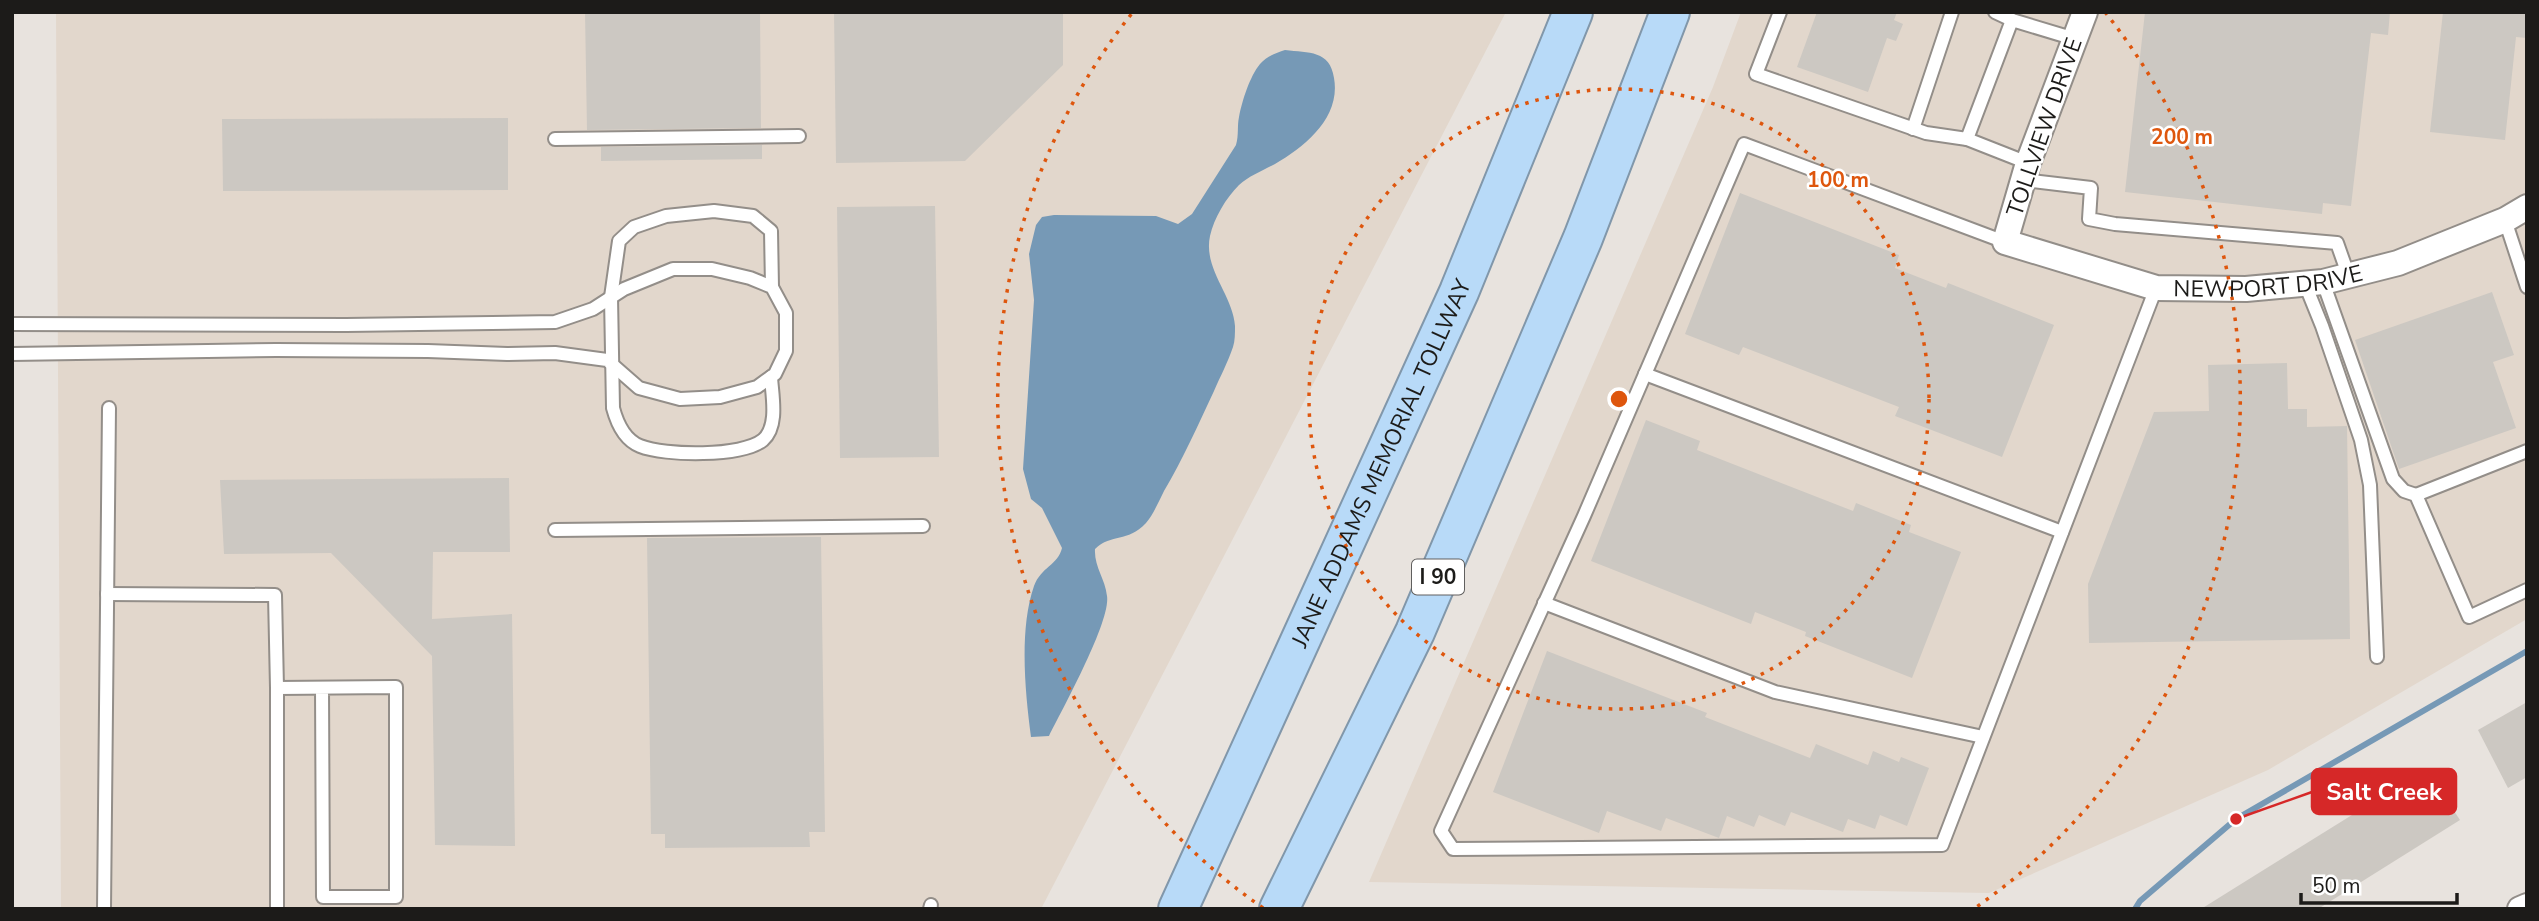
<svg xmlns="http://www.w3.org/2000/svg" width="2539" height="921" font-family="'Nunito Sans',sans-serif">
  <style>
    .built { fill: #e2d7cc }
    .water { fill: #7699b6 }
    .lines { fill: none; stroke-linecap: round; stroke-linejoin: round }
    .stream { stroke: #7699b6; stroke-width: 6 }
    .building { fill: #ccc8c2 }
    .service-casing { stroke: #938e89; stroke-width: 16 }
    .minor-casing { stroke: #938e89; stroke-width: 28 }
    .motorway-casing { stroke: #8197aa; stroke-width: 42 }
    .service { stroke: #fff; stroke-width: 12 }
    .minor { stroke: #fff; stroke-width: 24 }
    .motorway { stroke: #b8daf8; stroke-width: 38 }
    .ring { fill: none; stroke: #de560d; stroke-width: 3.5; stroke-dasharray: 3.5 7 }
    .labels { text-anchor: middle; stroke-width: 5; stroke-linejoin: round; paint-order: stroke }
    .shield { fill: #fff; stroke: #605f5e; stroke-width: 2 }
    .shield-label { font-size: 21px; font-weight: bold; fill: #1c1b19 }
    .street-label { font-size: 23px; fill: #1c1b19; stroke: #fff }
    .centre { fill: #de560d; stroke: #fff; stroke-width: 3.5 }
    .ring-label { font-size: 21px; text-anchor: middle; font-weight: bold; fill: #de560d; stroke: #fff; stroke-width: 5; stroke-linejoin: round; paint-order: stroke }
    .leader { fill: none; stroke: #d62828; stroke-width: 2.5 }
    .callout-dot { fill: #d62828; stroke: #fff; stroke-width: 2.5 }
    .callout { fill: #d62828; stroke: #d62828; stroke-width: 2.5 }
    .callout-label { font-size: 24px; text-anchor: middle; font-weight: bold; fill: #fff }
  </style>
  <rect width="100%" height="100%" fill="#e8e3de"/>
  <!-- built -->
  <g class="built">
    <polygon points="56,12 1506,12 1041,909 61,909"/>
    <polygon points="1741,12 2527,12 2527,619 2268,770 1989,893 1369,882 1713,87"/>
  </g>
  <!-- water -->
  <path class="water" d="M1285 50C1309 53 1330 50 1334 78 1341 117 1306 146 1275 164 1264 170 1249 176 1239 185 1226 198 1214 218 1210 236 1203 269 1233 295 1235 326 1235 333 1235 341 1233 347 1228 362 1220 377 1214 391 1198 425 1183 459 1164 491 1159 501 1153 515 1146 523 1127 543 1112 533 1095 549 1094 567 1105 578 1107 596 1111 621 1062 710 1049 736L1031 737C1025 692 1019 629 1034 586 1041 567 1058 565 1062 548L1042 508 1031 499 1023 469 1034 300 1029 254 1036 225 1042 217 1054 215 1156 216 1178 224 1192 214 1236 145C1239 135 1237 126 1239 117 1242 101 1250 76 1260 64 1267 56 1276 53 1285 50Z"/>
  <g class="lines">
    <!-- stream -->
    <polyline class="stream" points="2135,909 2140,901 2236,819 2527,651"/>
  </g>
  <!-- building -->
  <g class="building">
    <polygon points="585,12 760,12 761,128 587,130"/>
    <polygon points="834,12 1063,12 1063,65 965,161 836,163"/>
    <polygon points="1817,12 1897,12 1894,20 1903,24 1896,41 1887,38 1868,92 1797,67"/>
    <polygon points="2145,12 2390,12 2388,35 2371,33 2351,206 2323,203 2322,214 2125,192"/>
    <polygon points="2443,12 2527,12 2527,38 2516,37 2505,140 2430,132"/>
    <polygon points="508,118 508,190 223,191 222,119"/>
    <polygon points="762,145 762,159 601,161 601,147"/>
    <polygon points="1740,193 1899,255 1895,268 1946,288 1948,283 2054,325 2002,457 1895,416 1899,407 1743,347 1739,355 1685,334"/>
    <polygon points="935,206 939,457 840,458 837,207"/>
    <polygon points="2492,292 2514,355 2493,362 2516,428 2399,469 2355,340"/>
    <polygon points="2287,363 2288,409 2307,409 2307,427 2347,426 2350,639 2089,643 2088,584 2154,412 2209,411 2208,365"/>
    <polygon points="1646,420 1700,441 1697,450 1853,511 1856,503 1911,525 1909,532 1961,552 1912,678 1805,636 1806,632 1755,612 1751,624 1591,561"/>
    <polygon points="509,478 510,552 433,552 432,619 512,614 515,846 435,845 432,656 331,553 224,554 220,480"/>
    <polygon points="806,537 821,537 825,832 809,832 810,847 665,848 665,834 651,834 647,538"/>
    <polygon points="1547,651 1707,713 1705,717 1810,758 1816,744 1868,765 1873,751 1899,762 1901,757 1929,768 1907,826 1880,815 1875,829 1848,819 1843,832 1791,812 1785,826 1759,815 1754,827 1727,816 1719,838 1666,818 1661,831 1607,811 1599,833 1493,792"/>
    <polygon points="2527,702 2527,777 2508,788 2478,730"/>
    <polygon points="2426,769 2460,820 2318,909 2201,909"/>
  </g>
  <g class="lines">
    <!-- service casing -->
    <g class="service-casing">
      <g id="service">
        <polyline points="1780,12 1756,74 1926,133 1967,139 2028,163"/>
        <polyline points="1995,12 2012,20"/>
        <polyline points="1913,129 1952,12"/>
        <polyline points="555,139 799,136"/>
        <polyline points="1967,139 2012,20 2075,39"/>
        <polyline points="2023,180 2091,188 2089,219 2115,224 2337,243 2349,277"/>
        <polyline points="2505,220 2527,287"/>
        <polyline points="2005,242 1744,144 1584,516 1441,831 1453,849 1942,845 2156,288"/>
        <polyline points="2323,282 2393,479 2404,491 2416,495 2469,617 2527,590"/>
        <polyline points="2305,284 2322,326 2361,440 2370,485 2377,657"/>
        <polyline points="12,324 346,325 555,322 593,309 624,289 673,269 712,269 750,278 772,287 786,313 786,351 775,374 757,387 720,397 680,399 639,388 607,360 555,353 507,354 428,351 276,350 12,354"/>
        <polyline points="1645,374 2062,532"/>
        <path d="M771 377C772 395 779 426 763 440 742 457 665 456 640 446 625 440 617 423 613 408L611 297 619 241 634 227 666 216 714 211 753 216 771 231 772 287"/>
        <polyline points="2416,495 2527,451"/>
        <polyline points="555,530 923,526"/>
        <polyline points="107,594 275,595 277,688 396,687 396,897 323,897 322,688"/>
        <polyline points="1544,603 1775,692 1983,737"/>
        <polyline points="277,688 277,909"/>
        <polyline points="104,909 109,408"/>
        <polyline points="930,909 931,905"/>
      </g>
    </g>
    <!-- minor casing -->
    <g class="minor-casing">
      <g id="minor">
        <path id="s1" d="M2085 12 2028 163 2005 242 2156 288 2246 289 2323 282 2398 263 2505 220 2527 207"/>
        <polyline points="2520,909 2527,906"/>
      </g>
    </g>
    <!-- motorway casing -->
    <g class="motorway-casing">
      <g id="motorway">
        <path id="s2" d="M1178 909 1459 292 1573 12"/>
        <polyline points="1279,909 1415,632 1583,238 1670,12"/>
      </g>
    </g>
    <!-- service -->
    <use href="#service" class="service"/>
    <!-- minor -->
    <use href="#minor" class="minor"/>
    <!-- motorway -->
    <use href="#motorway" class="motorway"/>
  </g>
  <!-- distance rings -->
  <g class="ring">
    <circle cx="1619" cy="399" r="310"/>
    <path d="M1263 908A621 621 0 0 1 1133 12M2105 12A621 621 0 0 1 1975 908"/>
  </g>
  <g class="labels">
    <!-- shield labels -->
    <rect class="shield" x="1412" y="559.5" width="52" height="35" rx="5"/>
    <g class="shield-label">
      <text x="1438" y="584">I 90</text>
    </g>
    <!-- street labels -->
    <g class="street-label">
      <text transform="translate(2044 127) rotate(-71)" y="8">TOLLVIEW DRIVE</text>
      <text dy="8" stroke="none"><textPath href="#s1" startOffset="514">NEWPORT DRIVE</textPath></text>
      <text dy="8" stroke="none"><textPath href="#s2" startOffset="490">JANE ADDAMS MEMORIAL TOLLWAY</textPath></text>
    </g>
  </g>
  <circle cx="1619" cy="399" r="10" class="centre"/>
  <g class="ring-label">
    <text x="2182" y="144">200 m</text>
    <text x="1838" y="187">100 m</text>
  </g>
  <!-- callouts -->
  <path class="leader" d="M2236 819L2312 792"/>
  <circle class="callout-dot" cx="2236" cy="819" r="7"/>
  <rect class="callout" x="2312" y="769" width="144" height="45" rx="7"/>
  <g class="callout-label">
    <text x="2384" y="800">Salt Creek</text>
  </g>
  <!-- border -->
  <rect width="2539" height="921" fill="none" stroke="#1c1b19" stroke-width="28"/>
  <!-- scale -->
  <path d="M2301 893v10h156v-10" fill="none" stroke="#1c1b19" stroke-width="3.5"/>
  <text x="2312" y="893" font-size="21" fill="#1c1b19" stroke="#ffffff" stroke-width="5" paint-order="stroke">50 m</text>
</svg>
